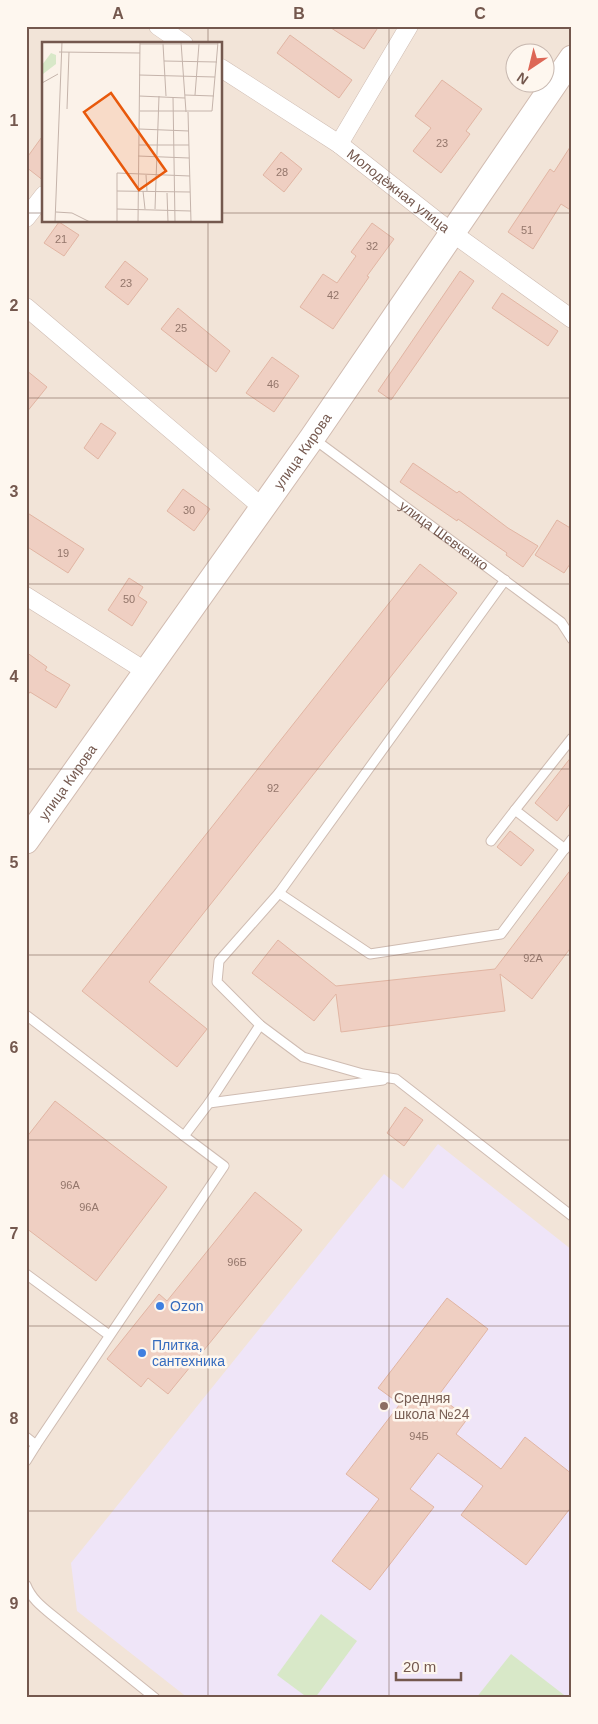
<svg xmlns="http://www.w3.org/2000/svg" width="598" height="1724" font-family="Arial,sans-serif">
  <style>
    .residential { fill: #f2e4d8; fill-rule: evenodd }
    .education { fill: #efe5f8 }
    .garden { fill: #d8e8c8 }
    .building { fill: #efcfc2; stroke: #e1b5a3 }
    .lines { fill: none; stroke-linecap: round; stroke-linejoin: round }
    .lane-casing { stroke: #cfbcb2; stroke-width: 11 }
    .street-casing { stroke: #cfbcb2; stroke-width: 19 }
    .secondary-casing { stroke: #d1bbb0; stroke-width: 27 }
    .lane { stroke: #fff; stroke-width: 9 }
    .street { stroke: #fff; stroke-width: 18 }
    .secondary { stroke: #fff; stroke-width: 25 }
    .grid { fill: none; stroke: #74584e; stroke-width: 1; stroke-opacity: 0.55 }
    .shop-dot { fill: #3f7fe0; stroke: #fef7ef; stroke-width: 2 }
    .education-dot { fill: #8d6e63; stroke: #fef7ef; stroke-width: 2 }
    .labels { text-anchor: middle; stroke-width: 5; stroke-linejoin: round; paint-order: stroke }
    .number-label { font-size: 11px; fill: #93766b }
    .street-label { font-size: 14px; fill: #74584e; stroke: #fef7ef }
    .shop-label { font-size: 14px; fill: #366cbe; stroke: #fef7ef; text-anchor: start }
    .education-label { font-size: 14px; fill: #785e54; stroke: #fef7ef; text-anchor: start }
    .inset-road { fill: none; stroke: #c5b4ab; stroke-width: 1 }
    .view { fill: #e8590c; fill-opacity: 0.15; stroke: #e8590c; stroke-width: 2.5 }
    .inset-edge { fill: none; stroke: #74584e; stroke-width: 2.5 }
    .neatline { fill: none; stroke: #74584e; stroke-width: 2 }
    .grid-label { font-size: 16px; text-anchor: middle; font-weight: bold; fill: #74584e }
  </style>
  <rect width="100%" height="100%" fill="#fbf2e9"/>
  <!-- residential -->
  <g class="residential">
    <path d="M26 26H572V49L26 823ZM44 44H221V221H44ZM516 52H546V82H516Z"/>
    <polygon points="572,68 572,1698 26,1698 26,835"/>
  </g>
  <!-- education -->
  <polygon class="education" points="438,1144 572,1250 572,1698 188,1698 77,1611 71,1563 384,1174 403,1189"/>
  <!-- garden -->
  <g class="garden">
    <polygon points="321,1614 357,1641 315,1698 308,1698 277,1675"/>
    <polygon points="511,1654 568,1698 476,1698"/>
  </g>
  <!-- building -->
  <g class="building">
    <polygon points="328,26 379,26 364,49"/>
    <polygon points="290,35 352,80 339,98 277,53"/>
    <polygon points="442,80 482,109 466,131 470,134 441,173 413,151 431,128 415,116"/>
    <polygon points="44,134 44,181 26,167 26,159"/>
    <polygon points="572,144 572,211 561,204 533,249 508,232 550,169 554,172"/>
    <polygon points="281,152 302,169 284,192 263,175"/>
    <polygon points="59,222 79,235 64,256 44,243"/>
    <polygon points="372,223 394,239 367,276 369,277 333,329 300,307 323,274 337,283 356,256 351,252"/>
    <polygon points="125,261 148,279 128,305 105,287"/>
    <polygon points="460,271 474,281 391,400 378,391"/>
    <polygon points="502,293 558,331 548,346 492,308"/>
    <polygon points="178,308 230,351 216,372 161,329"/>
    <polygon points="272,357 299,376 274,412 246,393"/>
    <polygon points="26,370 47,387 26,413"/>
    <polygon points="101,423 116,433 98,459 84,448"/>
    <polygon points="413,463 457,493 459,491 508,528 538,546 523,567 506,555 507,553 458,519 457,521 400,482"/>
    <polygon points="183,489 210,509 194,531 167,511"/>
    <polygon points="26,512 84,549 68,573 26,546"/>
    <polygon points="557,520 572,529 572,561 564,573 535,555"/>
    <polygon points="420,564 457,593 149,982 207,1029 177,1067 82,991"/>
    <polygon points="129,578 143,587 138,596 147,602 132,626 108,610"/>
    <polygon points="26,652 47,667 45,670 70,685 56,708 30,692 26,697"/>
    <polygon points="572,756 572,801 557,821 535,803"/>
    <polygon points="510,831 534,850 521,866 497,847"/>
    <polygon points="572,868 572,946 532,999 500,974 505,1011 341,1032 336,994 314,1021 252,973 278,940 336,986 495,969"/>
    <polygon points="55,1101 167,1187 96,1281 26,1228 26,1138"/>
    <polygon points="405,1107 423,1120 404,1146 387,1133"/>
    <polygon points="255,1192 302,1230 168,1394 148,1378 141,1387 107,1359 159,1294 167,1301"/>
    <polygon points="447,1298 488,1329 438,1396 468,1418 456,1434 501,1469 525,1437 572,1474 572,1506 526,1565 461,1515 483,1486 438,1453 410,1489 434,1507 370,1590 332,1561 379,1499 346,1474 400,1404 378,1388"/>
  </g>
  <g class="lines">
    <!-- lane casing -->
    <g class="lane-casing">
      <g id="lane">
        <path id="s1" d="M314 439 561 622 572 639"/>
        <polyline points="505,580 279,893 219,961 217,982 260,1025 303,1057 363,1074 396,1079 572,1216"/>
        <polyline points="491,841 515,810"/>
        <polyline points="565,849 515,810 572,738"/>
        <polyline points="279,893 370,954 501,934 572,839"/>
        <polyline points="26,1015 184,1136 209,1103 260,1025"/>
        <polyline points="209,1103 383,1080"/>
        <polyline points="26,1274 109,1335"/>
        <polyline points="26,1437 36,1445 224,1166 184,1136"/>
        <polyline points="26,1461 36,1445"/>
        <path d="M26 1585C31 1598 41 1606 52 1615L155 1698"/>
      </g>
    </g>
    <!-- street casing -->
    <g class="street-casing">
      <g id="street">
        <polyline points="158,26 184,44"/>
        <path id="s2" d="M221 68 339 144 451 232 572 319"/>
        <polyline points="339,144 409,26"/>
        <polyline points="26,218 44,195"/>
        <polyline points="26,307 262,507"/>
        <polyline points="26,596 147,672"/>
      </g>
    </g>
    <!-- secondary casing -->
    <g class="secondary-casing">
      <g id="secondary">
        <path id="s3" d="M26 841 312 438 572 58"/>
      </g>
    </g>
    <!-- lane -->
    <use href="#lane" class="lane"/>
    <!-- street -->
    <use href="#street" class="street"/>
    <!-- secondary -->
    <use href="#secondary" class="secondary"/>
  </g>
  <!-- grid -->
  <path class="grid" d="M208 26V44M389 26V1698M26 213H44M221 213H572M208 221V1698M26 398H572M26 584H572M26 769H572M26 955H572M26 1140H572M26 1326H572M26 1511H572"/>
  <!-- markers -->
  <g class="shop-dot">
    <circle cx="160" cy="1306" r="5"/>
    <circle cx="142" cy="1353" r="5"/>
  </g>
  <circle class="education-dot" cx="384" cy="1406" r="5"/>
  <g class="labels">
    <!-- number labels -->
    <g class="number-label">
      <text x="442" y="147">23</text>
      <text x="282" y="176">28</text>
      <text x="527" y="234">51</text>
      <text x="61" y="243">21</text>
      <text x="372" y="250">32</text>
      <text x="126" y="287">23</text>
      <text x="333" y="299">42</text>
      <text x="181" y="332">25</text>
      <text x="273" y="388">46</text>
      <text x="189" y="514">30</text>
      <text x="63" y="557">19</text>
      <text x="129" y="603">50</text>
      <text x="273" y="792">92</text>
      <text x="533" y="962">92А</text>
      <text x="70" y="1189">96А</text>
      <text x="89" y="1211">96А</text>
      <text x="237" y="1266">96Б</text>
      <text x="419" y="1440">94Б</text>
    </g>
    <!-- street labels -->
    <g class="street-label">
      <text dy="5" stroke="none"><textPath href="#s2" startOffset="216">Молодёжная улица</textPath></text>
      <text dy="5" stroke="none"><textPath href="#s3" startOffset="478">улица Кирова</textPath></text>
      <text dy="5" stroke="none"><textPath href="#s1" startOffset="162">улица Шевченко</textPath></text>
      <text dy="5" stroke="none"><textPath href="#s3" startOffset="72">улица Кирова</textPath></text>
    </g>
    <!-- shop labels -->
    <g class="shop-label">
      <text x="170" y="1311">Ozon</text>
      <text x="152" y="1350">Плитка,<tspan x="152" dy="16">сантехника</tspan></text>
    </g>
    <!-- education labels -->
    <g class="education-label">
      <text x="394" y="1403">Средняя<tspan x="394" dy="16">школа №24</tspan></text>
    </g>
  </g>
  <!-- overview -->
  <g transform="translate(42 42)">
    <rect width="180" height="180" fill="#fbf2e9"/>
    <path d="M9 11 14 13V22L1 32V35H0V23Z" fill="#d8e8c8"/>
    <path class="inset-road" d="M139 0 144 70M98 2H176M121 2 124 54M17 10 98 11M122 19 175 20M97 33 173 35M0 41 16 32M143 53 172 54M153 53 157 2M97 54 143 56M131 55 133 180M25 67 27 10M98 69H170L176 0M146 70 149 180M97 87 147 89M97 103H147M96 114 147 116M104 133 105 149M75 149 148 150M101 149 103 167M125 151 126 180M75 167 149 169M113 167 117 54M14 170 30 171 48 180M13 180 20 0M75 180V131L148 134M96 180 98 0"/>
    <path class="view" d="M69 51 124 129 97 148 42 70Z"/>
    <rect width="180" height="180" class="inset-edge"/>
  </g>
  <!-- border -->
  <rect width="598" height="1724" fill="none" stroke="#fef7ef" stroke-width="55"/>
  <!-- north arrow -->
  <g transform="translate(530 68) rotate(215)"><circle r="24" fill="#fef7ef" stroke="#c7b7af"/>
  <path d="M0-4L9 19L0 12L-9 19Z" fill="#dd6756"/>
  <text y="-8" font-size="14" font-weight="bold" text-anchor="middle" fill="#74584e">N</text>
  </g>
  <!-- scale -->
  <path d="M396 1672v8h65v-8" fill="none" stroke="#74584e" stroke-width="2.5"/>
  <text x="403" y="1672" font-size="15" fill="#74584e" stroke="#fef7ef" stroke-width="4" paint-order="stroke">20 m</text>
  <rect x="28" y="28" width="542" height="1668" class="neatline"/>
  <g class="grid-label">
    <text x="118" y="19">A</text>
    <text x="299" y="19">B</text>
    <text x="480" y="19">C</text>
    <text x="14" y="126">1</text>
    <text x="14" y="311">2</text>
    <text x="14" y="497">3</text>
    <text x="14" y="682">4</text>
    <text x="14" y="868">5</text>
    <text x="14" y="1053">6</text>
    <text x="14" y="1239">7</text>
    <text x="14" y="1424">8</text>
    <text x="14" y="1609">9</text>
  </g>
</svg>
